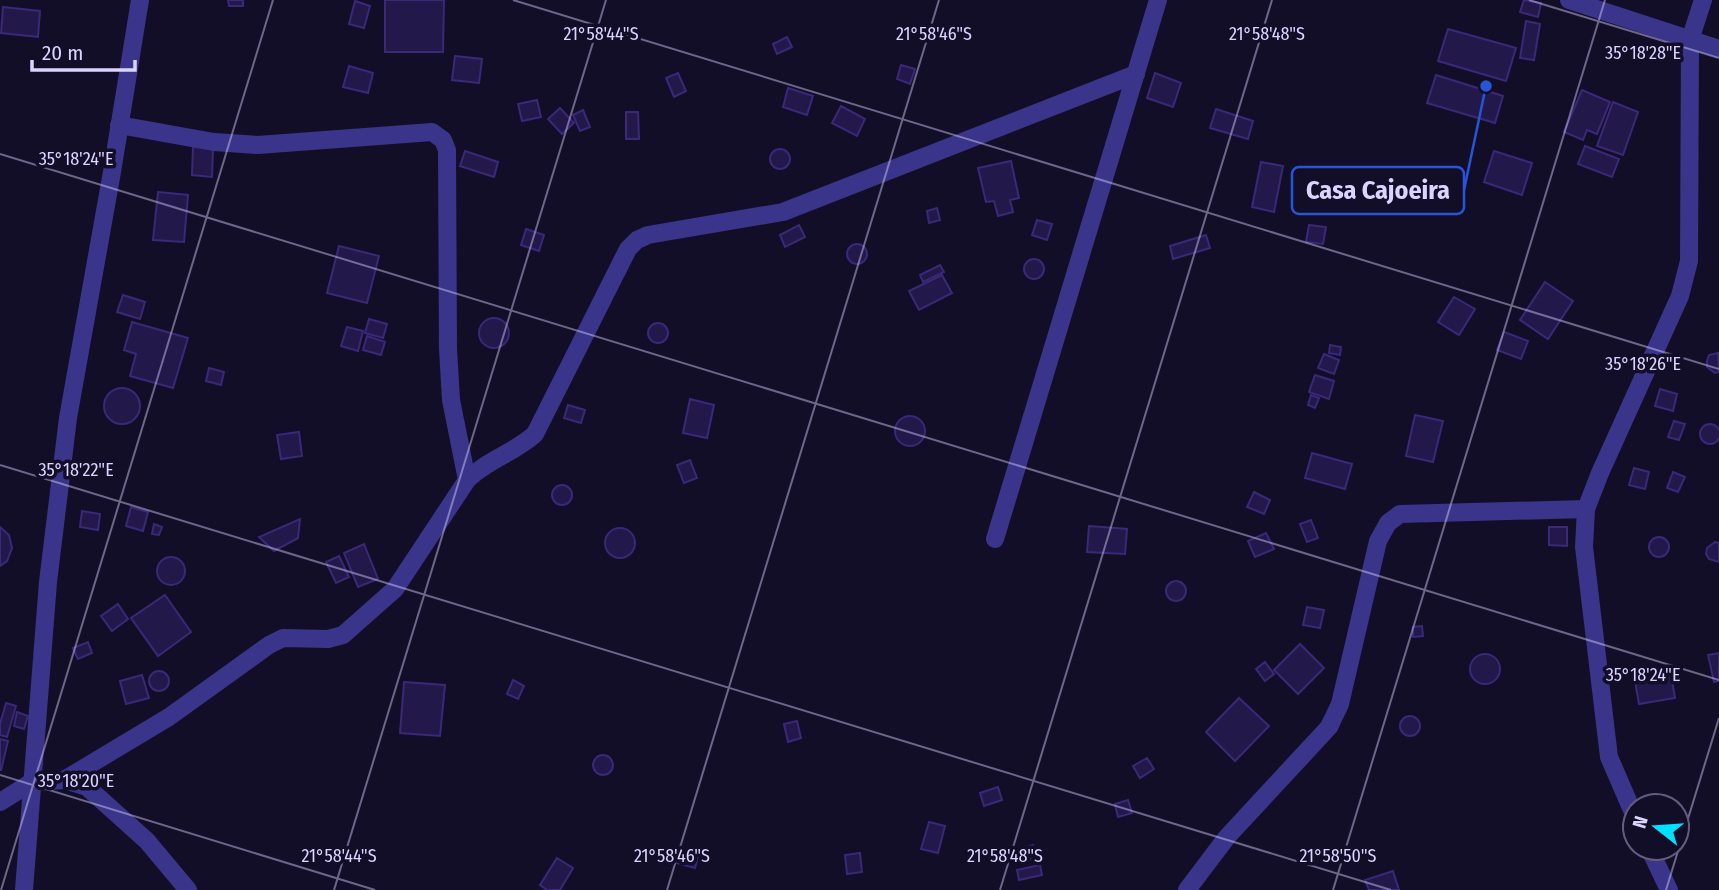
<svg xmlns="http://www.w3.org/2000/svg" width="1719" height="890" font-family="'Fira Sans Condensed',sans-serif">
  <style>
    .building { fill: #23184a; stroke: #3a2878; stroke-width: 2 }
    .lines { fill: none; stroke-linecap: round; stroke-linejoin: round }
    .minor { stroke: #3a358a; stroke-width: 18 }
    .ticks { fill: none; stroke: #dad4ff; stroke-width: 2; stroke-opacity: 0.45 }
    .ticks-label { font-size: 18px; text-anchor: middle; fill: #dad4ff; stroke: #130e28; stroke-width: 7; stroke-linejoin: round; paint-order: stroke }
    .leader { fill: none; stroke: #2655da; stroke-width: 2.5 }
    .callout-dot { fill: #2655da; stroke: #130e28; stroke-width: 2.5 }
    .callout { fill: #130e28; stroke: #2655da; stroke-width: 2.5 }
    .callout-label { font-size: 26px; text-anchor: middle; font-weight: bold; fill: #dad4ff }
  </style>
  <rect width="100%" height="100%" fill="#130e28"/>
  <!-- building -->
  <g class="building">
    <polygon points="228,0 243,0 243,6 229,6"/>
    <polygon points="385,0 444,0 443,52 385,52"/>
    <polygon points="1524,0 1541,3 1538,17 1520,12"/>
    <polygon points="355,1 370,6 364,28 349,24"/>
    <polygon points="3,7 40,11 38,37 1,33"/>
    <polygon points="1526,21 1540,24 1534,60 1520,58"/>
    <polygon points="1448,29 1516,48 1506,81 1438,61"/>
    <polygon points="787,37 792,47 777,54 773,44"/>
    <polygon points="455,56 482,59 479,83 452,80"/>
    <polygon points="901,65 915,69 910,84 897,79"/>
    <polygon points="349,66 373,73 368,93 343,87"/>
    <polygon points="678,73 686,91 674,97 666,78"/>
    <polygon points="1155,73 1181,83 1173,107 1147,98"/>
    <polygon points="1436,75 1503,96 1495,123 1427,103"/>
    <polygon points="788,88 813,96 807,115 783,107"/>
    <polygon points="1582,90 1610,102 1597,134 1587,130 1583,140 1564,132"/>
    <polygon points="537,100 541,117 522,121 518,104"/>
    <polygon points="1613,102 1638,112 1623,155 1597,146"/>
    <polygon points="841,106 865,119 857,136 832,123"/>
    <polygon points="560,108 574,123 562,134 548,119"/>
    <polygon points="1216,109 1253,121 1248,139 1210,128"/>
    <polygon points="583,110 590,127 580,131 573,115"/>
    <polygon points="626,112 638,112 639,139 626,139"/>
    <polygon points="1585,146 1619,159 1612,177 1578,164"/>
    <polygon points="193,147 213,148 212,177 192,175"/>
    <circle cx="780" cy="159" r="10"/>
    <polygon points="465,151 498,162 494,177 460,166"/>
    <polygon points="1494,151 1532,163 1522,195 1484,182"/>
    <polygon points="1011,161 1019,198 1010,200 1013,212 998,216 994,201 986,202 978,168"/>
    <polygon points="1261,162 1283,166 1274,212 1252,207"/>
    <polygon points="158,192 188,195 184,242 153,240"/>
    <polygon points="937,208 940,220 929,223 927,211"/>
    <polygon points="1037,220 1052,224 1047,240 1032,235"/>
    <polygon points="799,225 805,237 785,247 780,235"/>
    <polygon points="1309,225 1326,227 1323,244 1306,242"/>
    <polygon points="526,229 544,235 539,251 521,245"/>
    <polygon points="1206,235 1210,248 1173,259 1170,246"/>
    <circle cx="857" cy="254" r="10"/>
    <polygon points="339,246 379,256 367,303 327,293"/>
    <circle cx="1034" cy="269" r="10"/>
    <polygon points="940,265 944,272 923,282 920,275"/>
    <polygon points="942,275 952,293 919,310 909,291"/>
    <polygon points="1545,282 1573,301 1548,339 1520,320"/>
    <polygon points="123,295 145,302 140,319 117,312"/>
    <polygon points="1454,297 1475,309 1459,335 1438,322"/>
    <circle cx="494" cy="333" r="15"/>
    <polygon points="369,319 387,324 383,338 365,333"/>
    <polygon points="132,322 188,338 173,388 130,376 136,354 124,350"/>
    <circle cx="658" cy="333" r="10"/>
    <polygon points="347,327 363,331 358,351 341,346"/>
    <polygon points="1504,332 1528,341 1521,359 1497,350"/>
    <polygon points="367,336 385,342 381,355 363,350"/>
    <polygon points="1330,345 1341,347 1340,355 1329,353"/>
    <polygon points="1718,353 1719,372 1715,373 1707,367 1707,361 1709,355"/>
    <polygon points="1324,354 1339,360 1334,374 1318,368"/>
    <polygon points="209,368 224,372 221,385 206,381"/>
    <polygon points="1315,375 1334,381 1329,399 1309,392"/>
    <circle cx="122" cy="406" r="18"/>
    <polygon points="1660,389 1677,394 1673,411 1655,406"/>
    <polygon points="1311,395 1319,398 1315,408 1308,405"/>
    <polygon points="690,399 714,405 707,438 683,433"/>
    <polygon points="568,405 585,410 581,423 564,418"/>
    <polygon points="1415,415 1443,421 1433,462 1406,456"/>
    <circle cx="910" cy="431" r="15"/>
    <polygon points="1674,421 1685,424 1679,440 1668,437"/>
    <circle cx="1710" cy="434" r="10"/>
    <polygon points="299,432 302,456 281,459 277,435"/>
    <polygon points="1312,453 1352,464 1345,489 1305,478"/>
    <polygon points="690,460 697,478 684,483 677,465"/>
    <polygon points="1634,468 1649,472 1645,489 1629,485"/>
    <polygon points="1673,472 1685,477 1678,492 1667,488"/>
    <circle cx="562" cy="495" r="10"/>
    <polygon points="1254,492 1270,500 1264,514 1247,507"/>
    <polygon points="131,507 148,512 143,531 126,526"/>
    <polygon points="82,511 100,514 98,530 80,527"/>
    <polygon points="300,519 298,538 274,551 259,537"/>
    <polygon points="1311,520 1318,538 1307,542 1300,524"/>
    <polygon points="154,524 162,527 159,535 152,534"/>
    <polygon points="1089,526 1127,529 1125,554 1087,552"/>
    <polygon points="0,527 9,535 12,548 7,561 0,566"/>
    <polygon points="1549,527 1567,527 1567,546 1549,545"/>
    <circle cx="620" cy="543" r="15"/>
    <polygon points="1266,533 1274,549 1255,557 1248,541"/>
    <circle cx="1659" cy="547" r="10"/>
    <polygon points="1715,542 1719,543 1719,562 1709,559 1706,554 1707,548"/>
    <polygon points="364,544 378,579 358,587 344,553"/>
    <polygon points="339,556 349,577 336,583 326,562"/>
    <circle cx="171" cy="571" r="14"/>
    <circle cx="1176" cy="591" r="10"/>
    <polygon points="165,595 191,632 158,656 131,618"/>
    <polygon points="118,604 128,619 112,631 101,616"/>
    <polygon points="1307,607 1324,610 1320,628 1303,625"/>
    <polygon points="1422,626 1423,636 1413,637 1413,627"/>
    <polygon points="88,642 92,653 78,659 73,648"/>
    <polygon points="1300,644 1324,668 1298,694 1274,670"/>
    <polygon points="1719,653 1719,681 1714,682 1708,655"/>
    <circle cx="1485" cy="669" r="15"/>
    <polygon points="1265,662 1274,674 1265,681 1256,669"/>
    <circle cx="159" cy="681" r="10"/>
    <polygon points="1671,674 1675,698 1639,704 1635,681"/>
    <polygon points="142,675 149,698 126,704 120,681"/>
    <polygon points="513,680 524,686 518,699 507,694"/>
    <polygon points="404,682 445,685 440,736 400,733"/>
    <polygon points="1239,698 1269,726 1235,761 1206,732"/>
    <polygon points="6,703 16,706 7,737 0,735 0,724"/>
    <polygon points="17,712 28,716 24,729 14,726"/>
    <circle cx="1410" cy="726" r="10"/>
    <polygon points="797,721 801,738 788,742 784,724"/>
    <polygon points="0,739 8,741 1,770 0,770"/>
    <circle cx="603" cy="765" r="10"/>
    <polygon points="1147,758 1154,769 1140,778 1133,766"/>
    <polygon points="998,787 1002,800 984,806 980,793"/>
    <polygon points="1128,800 1132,813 1118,817 1115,804"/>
    <polygon points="929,822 945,826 938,853 921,849"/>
    <polygon points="1033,845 1037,857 1018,864 1014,851"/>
    <polygon points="681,848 699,853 695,868 677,863"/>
    <polygon points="860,853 862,872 847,874 845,855"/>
    <polygon points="557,858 573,868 560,890 547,890 540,885"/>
    <polygon points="1040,865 1042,875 1019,880 1017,870"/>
    <polygon points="1393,871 1399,890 1369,890 1365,880"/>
  </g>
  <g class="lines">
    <!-- minor -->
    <g class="minor">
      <polyline points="1569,0 1719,49"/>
      <polyline points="119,125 214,142 258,145 432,132 443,140 447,150 448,349 451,400 467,480"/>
      <polyline points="995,539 1158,0"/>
      <path d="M64 780 169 717 269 645 283 638 328 639 343 635 395 589 467 480C487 460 514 453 535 434L628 249 637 240 648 235 783 212 1136 74"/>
      <polyline points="0,802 32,782 64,780 87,787 147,841 188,890"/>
      <polyline points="1635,817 1609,757 1584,547 1586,509 1600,473 1680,296 1689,261 1690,40 1703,0"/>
      <polyline points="1649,848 1669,890"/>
      <polyline points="24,890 48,582 68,418 112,172 140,0"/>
      <polyline points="1187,890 1227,837 1329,727 1340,704 1378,541 1388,523 1400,514 1586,509"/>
    </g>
  </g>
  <!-- ticks -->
  <path class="ticks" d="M513 0 1719 369M1529 0 1719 58M0 154 1719 680M0 465 1391 890M0 775 375 890M1 890 273 0M334 890 606 0M667 890 939 0M1000 890 1272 0M1333 890 1605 0M1666 890 1719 718"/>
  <g class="ticks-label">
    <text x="601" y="40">21°58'44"S</text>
    <text x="934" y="40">21°58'46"S</text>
    <text x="1267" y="40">21°58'48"S</text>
    <text x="1643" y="59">35°18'28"E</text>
    <text x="76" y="165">35°18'24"E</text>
    <text x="1643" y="370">35°18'26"E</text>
    <text x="76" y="476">35°18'22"E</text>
    <text x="1643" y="681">35°18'24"E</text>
    <text x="76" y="787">35°18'20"E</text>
    <text x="339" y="862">21°58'44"S</text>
    <text x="672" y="862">21°58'46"S</text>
    <text x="1005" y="862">21°58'48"S</text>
    <text x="1338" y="862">21°58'50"S</text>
  </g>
  <!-- callouts -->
  <path class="leader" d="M1486 86L1464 190"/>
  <circle class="callout-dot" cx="1486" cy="86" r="7"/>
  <rect class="callout" x="1292" y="167" width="172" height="47" rx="7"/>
  <g class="callout-label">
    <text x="1378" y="199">Casa Cajoeira</text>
  </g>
  <!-- north arrow -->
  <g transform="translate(1656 827) rotate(287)"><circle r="33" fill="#130e28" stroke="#635d7e" stroke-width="2"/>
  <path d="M0-5L12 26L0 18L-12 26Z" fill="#00e1ff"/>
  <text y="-10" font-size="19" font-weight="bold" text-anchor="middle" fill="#dad4ff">N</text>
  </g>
  <!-- scale -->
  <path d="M32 60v10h103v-10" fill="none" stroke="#dad4ff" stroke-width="3.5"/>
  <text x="42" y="60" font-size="21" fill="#dad4ff" stroke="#130e28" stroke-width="5" paint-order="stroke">20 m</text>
</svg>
